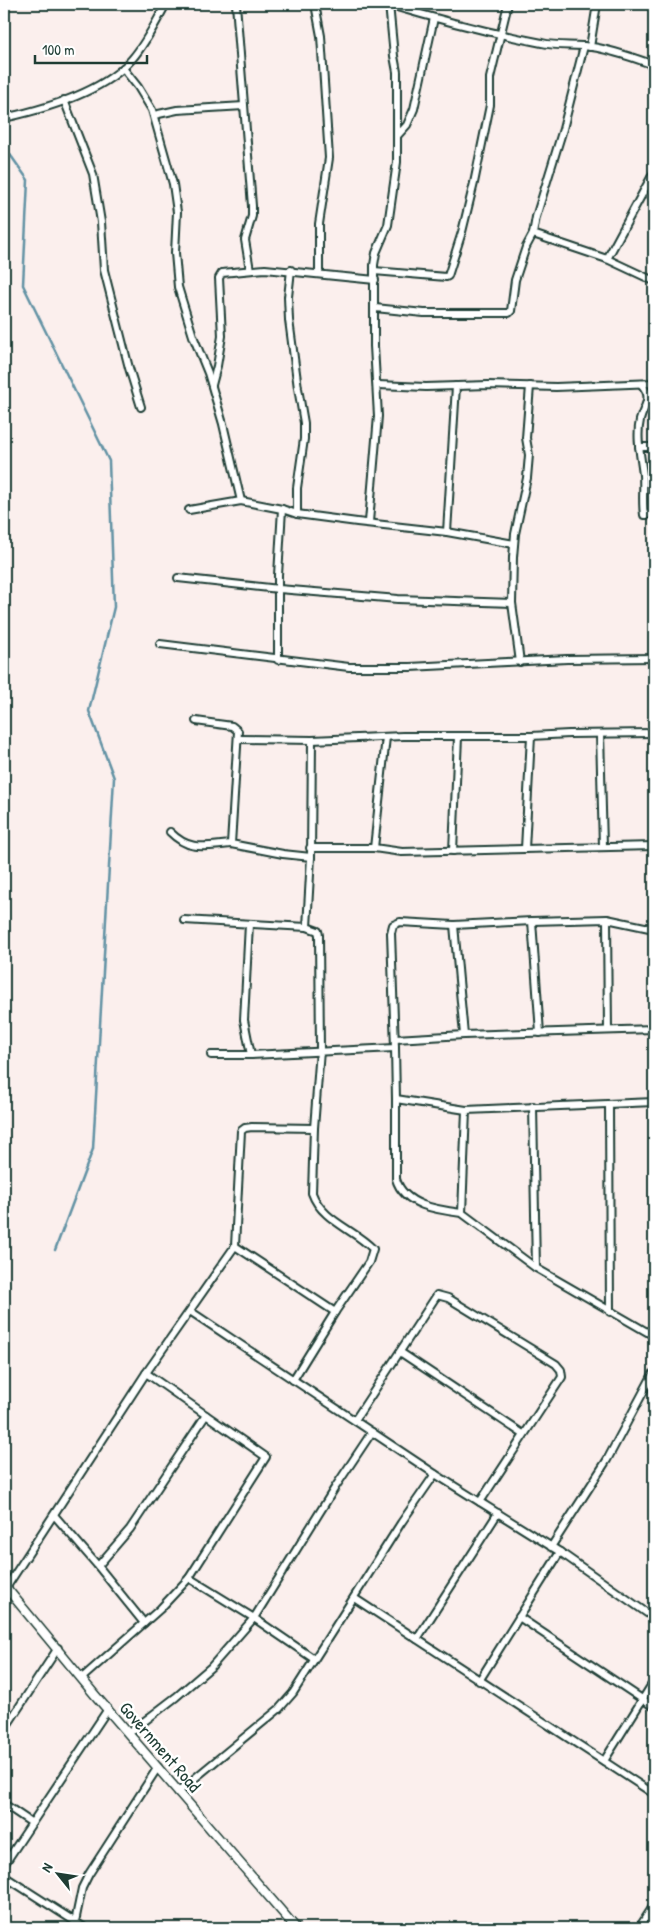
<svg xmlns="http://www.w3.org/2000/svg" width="658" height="1932" font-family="'Patrick Hand',sans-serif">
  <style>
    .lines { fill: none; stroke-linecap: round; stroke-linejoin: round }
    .stream { stroke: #6292a4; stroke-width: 2.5 }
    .minor-casing { stroke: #1f3d34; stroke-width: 10 }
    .tertiary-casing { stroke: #1f3d34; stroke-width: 11 }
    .minor { stroke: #fff; stroke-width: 6 }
    .tertiary { stroke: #fff; stroke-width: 8 }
    .labels { text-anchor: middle; stroke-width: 5; stroke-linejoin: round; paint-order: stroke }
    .street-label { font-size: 18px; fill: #1f3d34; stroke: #fff }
  </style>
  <rect width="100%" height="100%" fill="#fbefed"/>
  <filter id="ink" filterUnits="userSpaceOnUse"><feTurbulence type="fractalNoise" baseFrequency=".02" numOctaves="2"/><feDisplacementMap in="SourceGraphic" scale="10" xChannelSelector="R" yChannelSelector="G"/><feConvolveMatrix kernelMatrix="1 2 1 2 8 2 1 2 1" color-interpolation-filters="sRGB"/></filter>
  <g filter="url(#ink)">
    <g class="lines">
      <!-- stream -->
      <polyline class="stream" points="4,146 28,180 23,285 109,461 114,607 89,711 114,778 93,1149 55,1250"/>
      <!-- minor casing -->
      <g class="minor-casing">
        <g id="minor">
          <polyline points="236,4 252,206 252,216 245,240 250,270"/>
          <polyline points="315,4 321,36 329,158 319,224 319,274"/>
          <path d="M390 5C440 20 490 33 542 43 559 47 575 44 592 47 613 50 634 58 654 65"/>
          <polyline points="590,47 597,4"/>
          <polyline points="123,68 138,87 152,110 173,184 177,212 175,253 178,287 193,336 208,373 223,424 241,501"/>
          <polyline points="64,100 93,174 101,222 104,270 129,368 141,407"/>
          <polyline points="154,115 177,110 244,106"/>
          <path d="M4 118C45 109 104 92 132 59 146 43 156 22 166 4"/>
          <polyline points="398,135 407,125 414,109 434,18"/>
          <polyline points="533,234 607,259 654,281"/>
          <polyline points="607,259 654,172"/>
          <polyline points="291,270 288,297 289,320 298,388 304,423 304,439 297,488 297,514"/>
          <polyline points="374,271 446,277 448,276 462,232 474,183 490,105 490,78 508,4"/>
          <polyline points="375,308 424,313 509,313 511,311 515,280 526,247 533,234 536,217 563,129 584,46"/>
          <path d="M641 384C654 398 644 405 640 420 636 438 641 457 643 475 644 489 642 502 644 515H647L654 510"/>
          <polyline points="212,385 217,366 222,336 219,278 222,273 265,269 375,280"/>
          <polyline points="378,385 426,387 488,385 556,387 654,383"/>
          <polyline points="639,447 654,447"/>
          <polyline points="189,510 241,501 282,509 297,514 357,522 447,532 514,544"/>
          <polyline points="369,522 378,416 374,346 374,265 376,253 388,225 397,162 397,72 394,56 389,4"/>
          <polyline points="447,532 456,386"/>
          <polyline points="178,578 279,589 398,599 512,603"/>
          <polyline points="160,644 349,667 410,667 567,659 654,658"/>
          <polyline points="278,660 278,575 282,509"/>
          <polyline points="520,662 512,603 513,557 515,534 527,478 529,455 526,438 530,386"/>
          <polyline points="196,721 232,726 238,731 231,844 283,854 311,857"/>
          <polyline points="600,734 603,846"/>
          <polyline points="239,739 312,740 403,736 531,736 569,734 654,733"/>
          <path d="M170 832C190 852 205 846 231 844"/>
          <polyline points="310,848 374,848 402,852 654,846"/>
          <polyline points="374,848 386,737"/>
          <polyline points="525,849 531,736"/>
          <polyline points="453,851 458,737"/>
          <polyline points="607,919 608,1030"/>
          <path d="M184 920 307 927 318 931 319 935 320 1050 314 1128 312 1193C322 1221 354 1229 373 1249L369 1262 335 1312 293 1380"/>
          <polyline points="532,921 540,1033"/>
          <polyline points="249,924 244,1020 251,1055"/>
          <polyline points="454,925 464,1035"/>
          <polyline points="307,927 311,857 312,740"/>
          <polyline points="395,1039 464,1035 654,1029"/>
          <polyline points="395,1048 396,1099 466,1110 654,1102"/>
          <polyline points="211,1055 251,1055 395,1048 391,933 393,925 400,922 454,925 532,921 607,919 654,929"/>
          <path d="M396 1099V1179C404 1206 438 1210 462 1213"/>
          <polyline points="609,1104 610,1312"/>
          <polyline points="533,1106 536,1268"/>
          <polyline points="466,1110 462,1213 536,1268 654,1336"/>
          <polyline points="235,1246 335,1312"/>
          <polyline points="190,1311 435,1474 560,1552 654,1618"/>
          <polyline points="400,1352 523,1434"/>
          <polyline points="355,1420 437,1295 448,1298 556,1364 561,1370 562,1377 480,1502"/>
          <polyline points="54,1515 98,1566 144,1623"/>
          <polyline points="551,1547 607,1460 654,1372"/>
          <polyline points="98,1566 130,1529 206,1415 146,1373"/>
          <polyline points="189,1578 254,1618 314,1659"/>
          <polyline points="4,1591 146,1373 235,1246 241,1131 245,1128 252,1127 314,1128"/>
          <polyline points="354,1598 654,1794"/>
          <polyline points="519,1617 654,1707"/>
          <polyline points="417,1639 498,1513"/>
          <polyline points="82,1678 160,1609 189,1578 266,1457 206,1415"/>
          <polyline points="479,1681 560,1552"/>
          <polyline points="4,1730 58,1648"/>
          <polyline points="129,1733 176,1697 211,1667 254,1618 336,1486 372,1432"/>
          <polyline points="604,1761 654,1681"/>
          <polyline points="178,1792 279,1709 293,1693 401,1523 435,1474"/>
          <polyline points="4,1804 32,1823 108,1709"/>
          <polyline points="4,1865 32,1823"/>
          <polyline points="4,1876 85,1928"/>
          <polyline points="75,1922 82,1888 89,1874 158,1767"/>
          <polyline points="639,1928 654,1905"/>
        </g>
      </g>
      <!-- tertiary casing -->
      <g class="tertiary-casing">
        <polyline id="tertiary" points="4,1585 95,1695 296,1928"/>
      </g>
      <!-- minor -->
      <use href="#minor" class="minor"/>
      <!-- tertiary -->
      <use href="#tertiary" class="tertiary"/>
    </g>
  </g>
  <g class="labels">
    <!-- street labels -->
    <g class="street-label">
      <text transform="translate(160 1747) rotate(49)" y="6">Government Road</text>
    </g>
  </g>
  <!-- margin -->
  <rect width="658" height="1932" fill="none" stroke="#fff" stroke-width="20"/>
  <rect x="10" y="10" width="638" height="1912" fill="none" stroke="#1f3d34" stroke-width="2" filter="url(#ink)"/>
  <!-- north arrow -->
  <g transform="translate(58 1874) rotate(300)" stroke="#ffffff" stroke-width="4" paint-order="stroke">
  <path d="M0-4L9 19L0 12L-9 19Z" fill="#1f3d34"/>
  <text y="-8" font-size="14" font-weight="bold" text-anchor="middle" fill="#1f3d34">N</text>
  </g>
  <!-- scale -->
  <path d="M35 55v8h112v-8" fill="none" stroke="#1f3d34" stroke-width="2.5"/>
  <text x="42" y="55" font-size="15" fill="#1f3d34" stroke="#ffffff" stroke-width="4" paint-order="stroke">100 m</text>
</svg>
